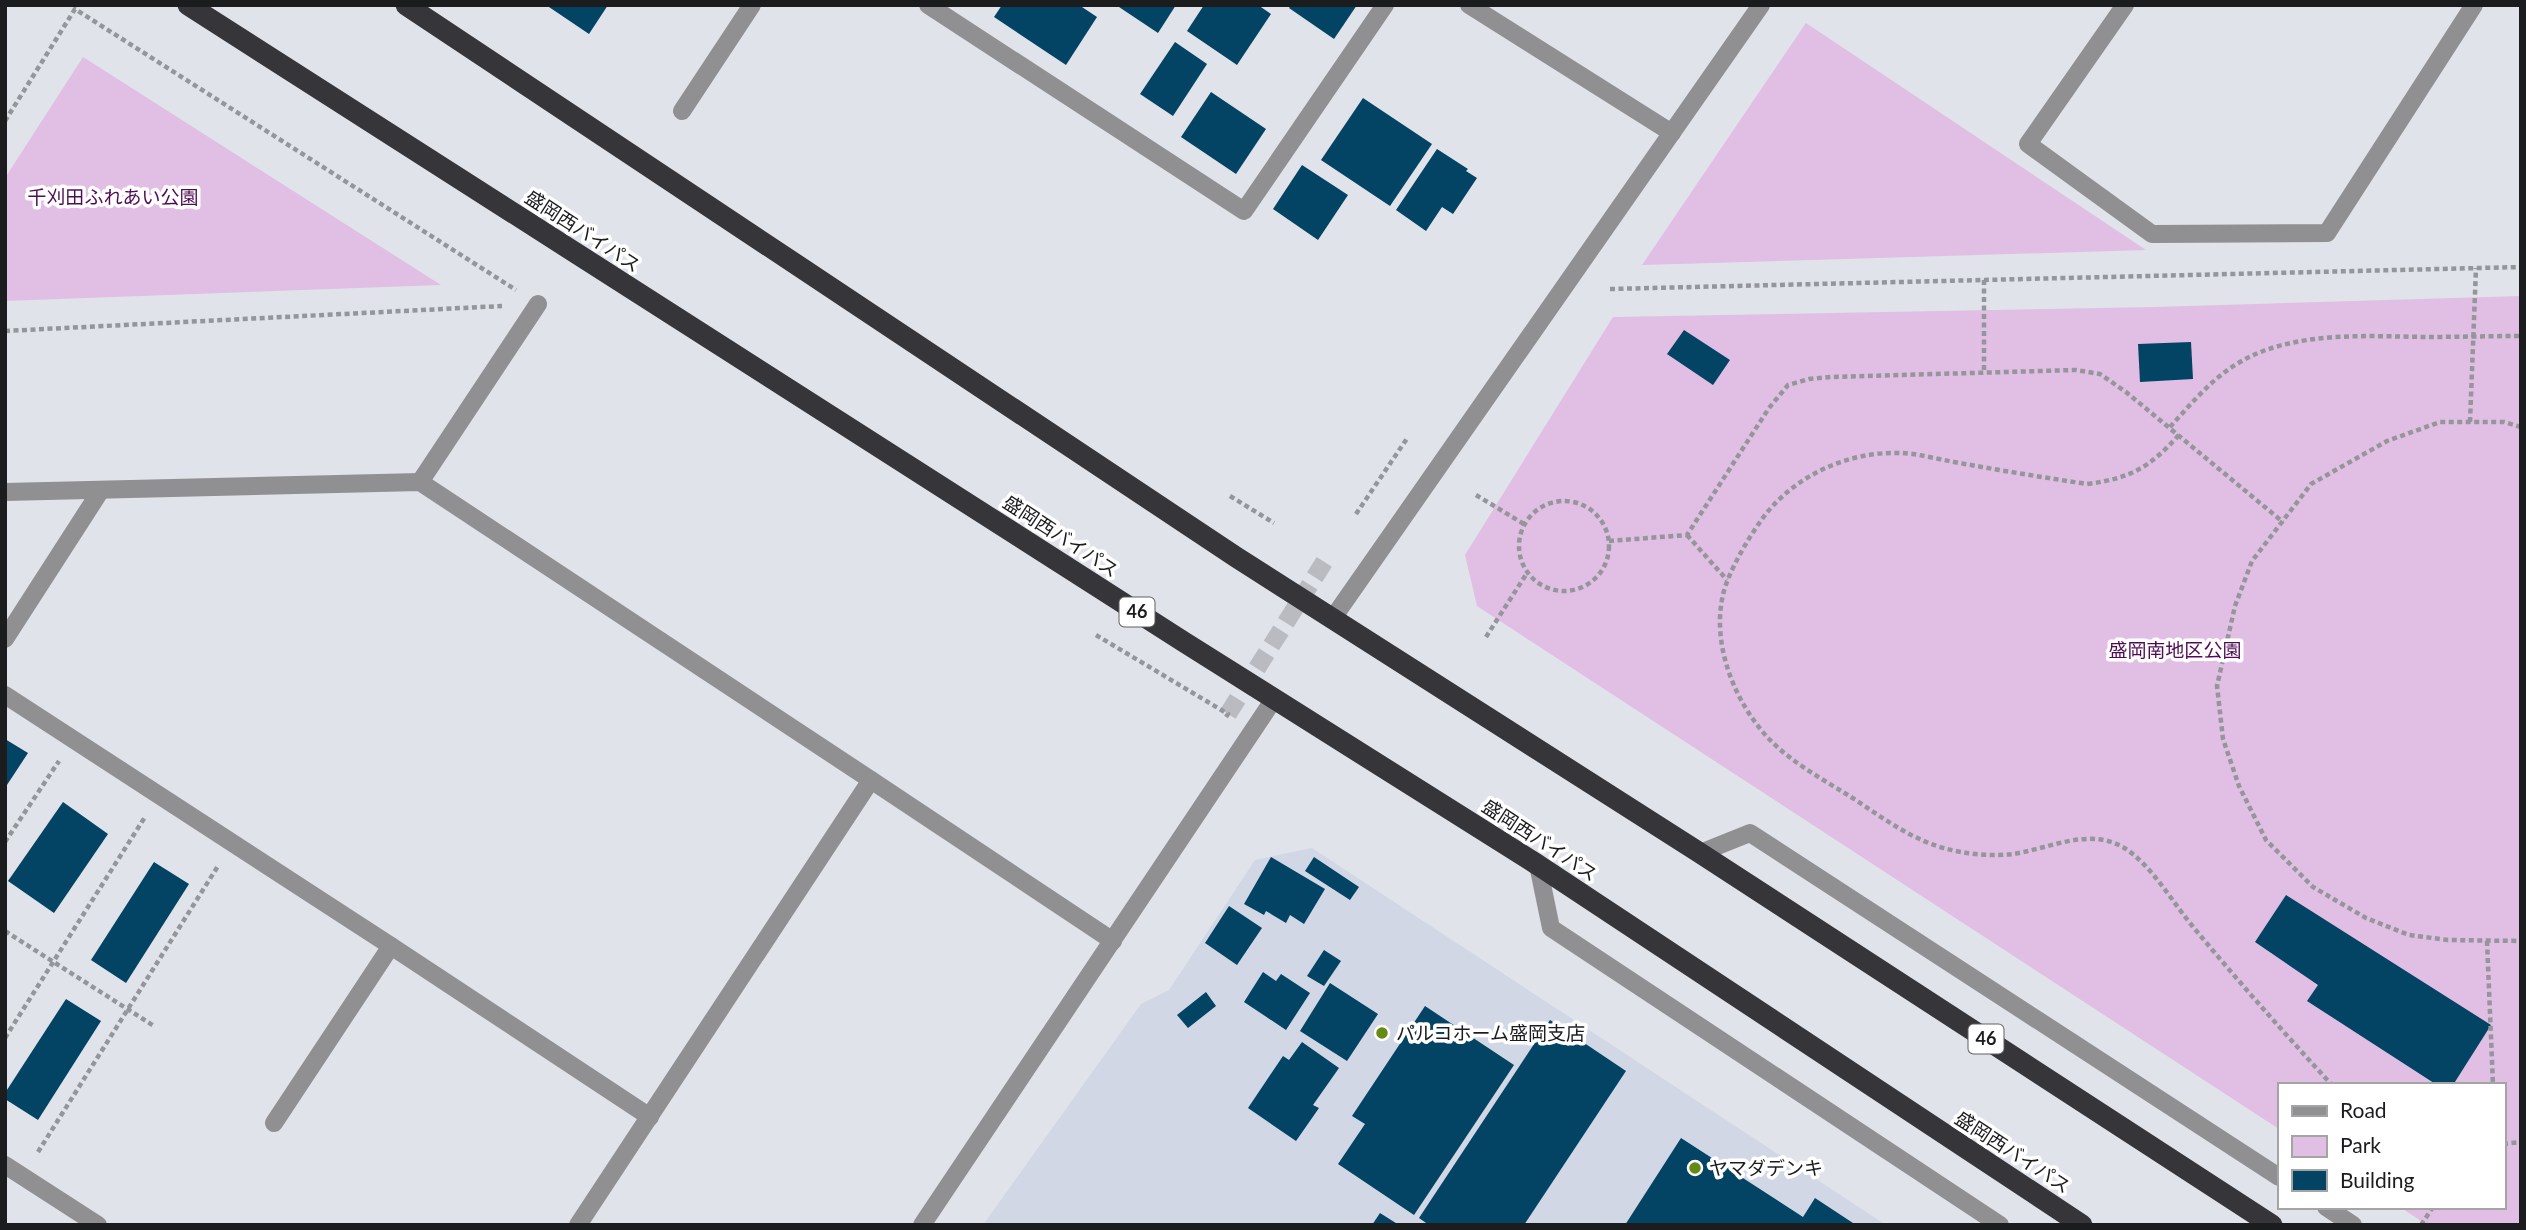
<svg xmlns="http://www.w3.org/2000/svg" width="2526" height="1230" font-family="Lato,'Noto Sans JP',sans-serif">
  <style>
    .built { fill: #d1d7e5 }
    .green { fill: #e1bee3 }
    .building { fill: #034364 }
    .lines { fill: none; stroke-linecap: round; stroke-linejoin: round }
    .minor-tunnel { stroke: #b9bbc1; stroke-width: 18; stroke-dasharray: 18 9; stroke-linecap: butt }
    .path { stroke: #94969b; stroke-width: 4.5; stroke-dasharray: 5 3.5; stroke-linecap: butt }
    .minor { stroke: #908f92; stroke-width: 18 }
    .highway { stroke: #36353a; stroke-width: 21 }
    .poi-dot { fill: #658a13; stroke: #fff; stroke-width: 2.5 }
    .labels { text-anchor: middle; stroke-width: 7; stroke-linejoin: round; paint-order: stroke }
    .shield { fill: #fff; stroke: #5f6062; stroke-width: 2 }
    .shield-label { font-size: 18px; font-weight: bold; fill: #1b1c1e }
    .park-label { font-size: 19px; fill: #4f0c55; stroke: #fff }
    .street-label { font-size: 19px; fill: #1b1c1e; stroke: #fff }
    .poi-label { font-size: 19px; fill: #1b1c1e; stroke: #fff; text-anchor: start }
  </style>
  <rect width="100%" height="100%" fill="#e0e3ea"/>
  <!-- built -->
  <polygon class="built" points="1312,848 1886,1225 983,1225 1141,1004 1169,990 1255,860"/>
  <!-- green -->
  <g class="green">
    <polygon points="1806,23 2146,250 1642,265"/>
    <polygon points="83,57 441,285 5,301 5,178"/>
    <polygon points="2521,296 2521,1225 2427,1225 2400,1207 2503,1207 2503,1085 2279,1085 2279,1129 1477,606 1465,555 1613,317 2154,307"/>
  </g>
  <!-- building -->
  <g class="building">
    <polygon points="546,5 608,5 589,34"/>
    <polygon points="1002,5 1079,5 1097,17 1066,65 994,17"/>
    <polygon points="1116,5 1176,5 1158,33"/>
    <polygon points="1204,5 1258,5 1271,14 1237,65 1187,31"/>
    <polygon points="1291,5 1357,5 1334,39 1289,8"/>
    <polygon points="1175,42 1207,64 1173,116 1140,94"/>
    <polygon points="1211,92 1266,129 1236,174 1181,137"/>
    <polygon points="1363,98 1432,144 1390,206 1321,160"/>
    <polygon points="1437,149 1468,169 1466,171 1477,178 1453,214 1442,207 1426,231 1396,210"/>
    <polygon points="1302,165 1348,195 1318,240 1273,209"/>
    <polygon points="1684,330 1730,360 1713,385 1667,354"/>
    <polygon points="2191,342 2193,379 2140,382 2138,344"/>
    <polygon points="5,739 28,753 5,788"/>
    <polygon points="63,802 108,834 54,913 8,881"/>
    <polygon points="1271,857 1325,889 1304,924 1290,915 1286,923 1266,911 1264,915 1244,904"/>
    <polygon points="1314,857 1359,887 1350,900 1305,871"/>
    <polygon points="154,862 189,884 126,983 91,960"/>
    <polygon points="2286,895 2491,1025 2453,1085 2437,1085 2307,1001 2318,985 2255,942"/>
    <polygon points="1229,906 1262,928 1237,965 1205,943"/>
    <polygon points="1324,950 1341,961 1324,986 1307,976"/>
    <polygon points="1263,972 1276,981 1281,974 1310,993 1286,1030 1244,1002"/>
    <polygon points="1330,983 1378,1014 1347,1061 1300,1031"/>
    <polygon points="1206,992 1216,1006 1188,1028 1177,1015"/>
    <polygon points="66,999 101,1021 38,1120 5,1099 5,1093"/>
    <polygon points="1425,1006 1514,1065 1414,1215 1338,1164 1365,1124 1352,1116"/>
    <polygon points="1550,1020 1626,1071 1524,1225 1429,1225 1419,1218"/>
    <polygon points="1302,1042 1339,1068 1313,1105 1319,1108 1296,1141 1248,1108 1283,1056 1289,1060"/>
    <polygon points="1681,1138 1803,1217 1815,1198 1856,1225 1625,1225"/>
    <polygon points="1380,1213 1399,1225 1372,1225"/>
  </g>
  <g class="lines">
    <!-- minor-tunnel -->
    <polyline class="minor-tunnel" points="1228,714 1328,556"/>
    <!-- path -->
    <g class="path">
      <polyline points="5,121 75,9 516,290"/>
      <polyline points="1984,280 1984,373"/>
      <polyline points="1610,289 2521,267"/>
      <polyline points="5,331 502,306"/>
      <polyline points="2470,422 2476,268"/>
      <path d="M2170 427C2191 404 2212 378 2240 362 2293 331 2365 336 2424 337 2456 337 2489 336 2521 336"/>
      <polyline points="2521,427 2504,422 2440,422 2387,441 2311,484 2252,561 2235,606 2217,686 2223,739 2239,786 2266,840 2313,887 2366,918 2409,935 2448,940 2521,941"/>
      <path d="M2179 435C2149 468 2131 478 2087 484 2048 478 2009 472 1971 465 1951 462 1932 457 1913 454 1855 447 1793 474 1760 522 1748 539 1736 560 1728 579 1706 633 1732 701 1771 741 1794 764 1824 780 1851 797 1886 820 1918 845 1961 852 1977 855 1996 856 2013 854 2048 849 2086 828 2121 846 2150 862 2172 902 2194 928 2238 981 2285 1034 2332 1085"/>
      <polyline points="1476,495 1524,524"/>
      <polyline points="1230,496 1274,523"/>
      <circle cx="1564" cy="546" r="45"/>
      <polyline points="1356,514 1408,437"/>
      <polyline points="1687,535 1727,580"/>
      <polyline points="1609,541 1687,535 1769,408 1788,385 1809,379 1831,377 2076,370 2100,374 2126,392 2283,522"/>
      <polyline points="1096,635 1228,714 1226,717"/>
      <polyline points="1486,637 1527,573"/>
      <polyline points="5,842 59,761"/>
      <polyline points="5,931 154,1026"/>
      <polyline points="2487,941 2493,1085"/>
      <polyline points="5,1038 145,817"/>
      <polyline points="2503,1144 2521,1142"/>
      <polyline points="38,1152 218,866"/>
      <polyline points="2421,1225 2433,1207"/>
    </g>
    <!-- minor -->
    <g class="minor">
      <polyline points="928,5 1244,211 1385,5"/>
      <polyline points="1469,5 1672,133"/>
      <polyline points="2125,5 2028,144 2152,234 2327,233 2474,5"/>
      <polyline points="682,111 752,5"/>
      <polyline points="420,482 538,304"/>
      <polyline points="5,492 420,482 871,780 578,1225"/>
      <polyline points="1333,618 1761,5"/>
      <polyline points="5,639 101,490"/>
      <polyline points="5,695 391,946 650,1117"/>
      <polyline points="871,780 1113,941"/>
      <polyline points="1700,853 1750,833 2279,1177"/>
      <polyline points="1538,865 1551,928 2000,1225"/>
      <polyline points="274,1123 391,946"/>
      <polyline points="5,1165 98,1225"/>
      <polyline points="2326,1207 2353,1225"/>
      <polyline points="922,1225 1274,699"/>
    </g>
    <!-- highway -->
    <g class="highway">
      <polyline points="188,5 1184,642 1538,865 2082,1225"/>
      <polyline points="406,5 1236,557 1700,853 2272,1225"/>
    </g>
  </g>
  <!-- markers -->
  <g class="poi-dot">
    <circle cx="1382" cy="1033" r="7"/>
    <circle cx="1695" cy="1168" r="7"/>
  </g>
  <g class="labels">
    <!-- shield labels -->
    <g class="shield">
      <rect x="1119.5" y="597.5" width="35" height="29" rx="5"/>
      <rect x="1968.5" y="1024.5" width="35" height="29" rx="5"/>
    </g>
    <g class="shield-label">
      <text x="1137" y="618">46</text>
      <text x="1986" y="1045">46</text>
    </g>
    <!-- park labels -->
    <g class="park-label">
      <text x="113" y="204">千刈田ふれあい公園</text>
      <text x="2175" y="657">盛岡南地区公園</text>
    </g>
    <!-- street labels -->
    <g class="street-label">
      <text transform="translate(583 231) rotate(33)" y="7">盛岡西バイパス</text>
      <text transform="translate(1061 536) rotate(33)" y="7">盛岡西バイパス</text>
      <text transform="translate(1540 840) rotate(33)" y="7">盛岡西バイパス</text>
      <text transform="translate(2013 1152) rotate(33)" y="7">盛岡西バイパス</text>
    </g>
    <!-- poi labels -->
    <g class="poi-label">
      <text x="1396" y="1040">パルコホーム盛岡支店</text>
      <text x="1709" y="1175">ヤマダデンキ</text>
    </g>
  </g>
  <!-- border -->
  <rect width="2526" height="1230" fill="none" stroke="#1b1c1e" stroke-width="14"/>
  <!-- legend -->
  <rect x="2278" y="1083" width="228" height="126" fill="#ffffff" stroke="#a4a4a5" stroke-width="2"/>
  <rect x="2292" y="1106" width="35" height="10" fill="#908f92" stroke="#a4a4a5" stroke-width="2"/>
  <text x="2340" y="1118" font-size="21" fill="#1b1c1e">Road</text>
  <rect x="2292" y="1136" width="35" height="21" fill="#e1bee3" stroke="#a4a4a5" stroke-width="2"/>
  <text x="2340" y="1153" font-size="21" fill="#1b1c1e">Park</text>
  <rect x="2292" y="1170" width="35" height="21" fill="#034364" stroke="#a4a4a5" stroke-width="2"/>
  <text x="2340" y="1188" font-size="21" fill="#1b1c1e">Building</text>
</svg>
